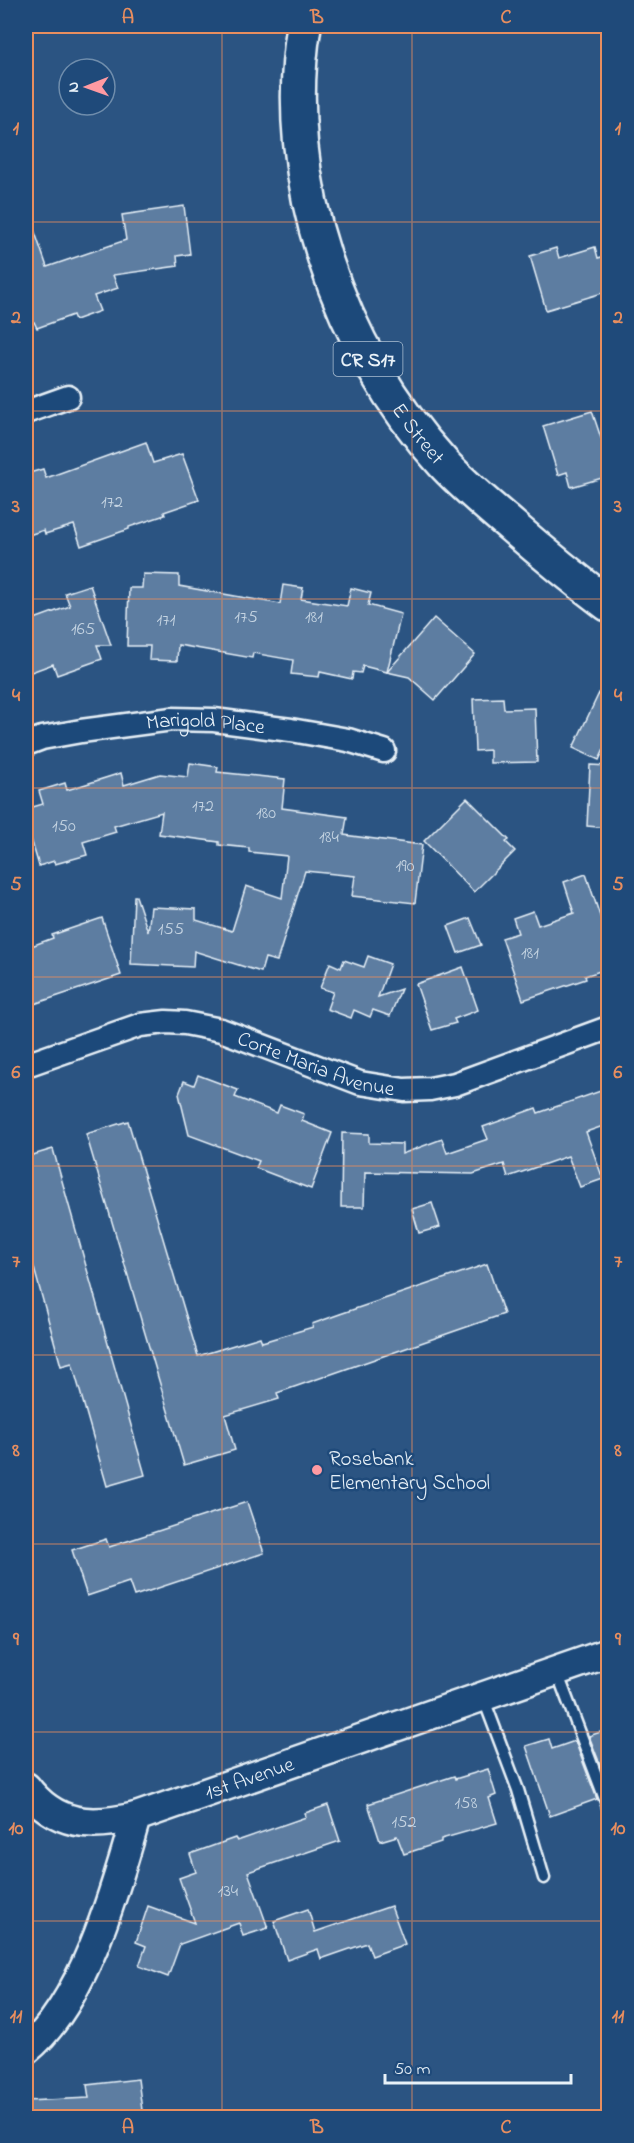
<svg xmlns="http://www.w3.org/2000/svg" width="634" height="2143" font-family="'Indie Flower',sans-serif">
  <style>
    .building { fill: #5d7da1; stroke: #e8f1f8; stroke-width: 1.5 }
    .lines { fill: none; stroke-linecap: round; stroke-linejoin: round }
    .service-casing { stroke: #e8f1f8; stroke-width: 15 }
    .minor-casing { stroke: #e8f1f8; stroke-width: 27 }
    .tertiary-casing { stroke: #e8f1f8; stroke-width: 33 }
    .primary-casing { stroke: #e8f1f8; stroke-width: 38 }
    .service { stroke: #1f4a7a; stroke-width: 10 }
    .minor { stroke: #1f4a7a; stroke-width: 22 }
    .tertiary { stroke: #1f4a7a; stroke-width: 28 }
    .primary { stroke: #1f4a7a; stroke-width: 33 }
    .grid { fill: none; stroke: #e88e5f; stroke-width: 1.5; stroke-opacity: 0.55 }
    .poi-dot { fill: #ff9aa2; stroke: #1f4a7a; stroke-width: 2 }
    .labels { text-anchor: middle; stroke-width: 5; stroke-linejoin: round; paint-order: stroke }
    .number-label { font-size: 18px; fill: #c5d4e2 }
    .shield { fill: #1f4a7a; stroke: #acbfd2; stroke-width: 1.5 }
    .shield-label { font-size: 20px; font-weight: bold; fill: #e8f1f8 }
    .street-label { font-size: 21px; fill: #e8f1f8; stroke: #1f4a7a }
    .poi-label { font-size: 21px; fill: #e8f1f8; stroke: #1f4a7a; text-anchor: start }
    .neatline { fill: none; stroke: #e88e5f; stroke-width: 2 }
    .grid-label { font-size: 20px; text-anchor: middle; font-weight: bold; fill: #e88e5f }
  </style>
  <rect width="100%" height="100%" fill="#2b5482"/>
  <filter id="ink" filterUnits="userSpaceOnUse"><feTurbulence type="fractalNoise" baseFrequency=".0167" numOctaves="2"/><feDisplacementMap in="SourceGraphic" scale="12" xChannelSelector="R" yChannelSelector="G"/><feConvolveMatrix kernelMatrix="1 2 1 2 8 2 1 2 1" color-interpolation-filters="sRGB"/></filter>
  <g filter="url(#ink)">
    <!-- building -->
    <g class="building">
      <polygon points="184,206 190,254 177,256 178,266 113,275 118,288 94,296 100,311 75,320 73,315 37,328 34,322 26,325 26,215 29,215 47,267 126,240 122,215"/>
      <polygon points="595,247 598,258 609,255 609,291 546,310 530,256 556,248 559,258"/>
      <polygon points="592,411 601,438 609,435 609,476 571,487 567,472 558,475 543,426"/>
      <polygon points="146,442 153,463 182,454 199,500 164,512 165,515 129,527 129,529 81,546 74,525 45,534 44,530 26,536 26,474 43,469 46,478"/>
      <polygon points="143,574 179,575 179,586 280,604 283,585 303,588 301,599 347,606 351,588 371,593 368,605 401,614 387,672 363,666 361,673 353,672 352,679 320,672 319,677 291,674 293,660 253,653 252,658 178,645 177,661 149,660 150,646 127,646 129,588 142,588"/>
      <polygon points="90,585 111,645 97,645 102,659 57,675 53,664 26,674 26,622 70,606 65,593"/>
      <polygon points="434,618 475,654 435,700 409,677 387,672"/>
      <polygon points="609,672 609,739 599,760 573,748"/>
      <polygon points="503,698 504,709 535,708 537,762 490,763 490,750 475,751 473,699"/>
      <polygon points="190,763 218,767 217,772 285,779 282,808 347,817 344,835 422,845 415,903 352,896 355,876 305,871 277,961 265,958 261,972 194,951 193,967 131,964 134,896 136,896 148,932 151,907 196,909 196,920 232,931 246,886 282,898 287,856 249,852 249,848 219,845 219,842 159,834 162,812 114,826 116,832 83,842 87,855 55,864 54,861 39,866 26,822 26,809 43,804 39,791 65,783 67,790 121,773 124,785 160,774 188,777"/>
      <polygon points="590,765 609,766 609,828 587,826"/>
      <polygon points="467,798 509,840 506,842 515,851 474,892 424,841"/>
      <polygon points="586,874 601,919 609,916 609,968 585,976 586,979 523,1000 502,938 518,933 513,918 533,911 538,925 574,913 564,882"/>
      <polygon points="102,918 121,975 34,1004 31,996 26,998 26,948 53,938 52,935"/>
      <polygon points="470,918 481,945 458,953 448,926"/>
      <polygon points="368,956 390,964 378,997 401,989 390,1016 373,1010 370,1017 354,1010 351,1018 327,1009 333,992 320,988 330,963 341,968 344,960 364,967"/>
      <polygon points="463,967 478,1010 454,1019 456,1023 432,1030 416,984"/>
      <polygon points="198,1075 238,1090 235,1097 277,1113 280,1105 304,1114 302,1121 332,1133 311,1189 256,1168 259,1161 189,1135 179,1094 184,1081 194,1085"/>
      <polygon points="609,1088 609,1124 586,1132 603,1179 580,1187 568,1156 508,1177 504,1164 473,1174 365,1172 364,1207 341,1207 342,1133 369,1134 369,1143 402,1144 402,1154 442,1139 447,1153 488,1139 483,1127 536,1108 538,1113"/>
      <polygon points="128,1121 198,1356 260,1337 262,1342 313,1327 312,1324 340,1314 487,1264 504,1314 277,1393 279,1399 225,1415 235,1450 184,1465 86,1134"/>
      <polygon points="53,1149 145,1475 107,1486 72,1363 61,1366 26,1239 26,1157"/>
      <polygon points="432,1203 440,1227 419,1233 412,1209"/>
      <polygon points="247,1502 264,1553 134,1596 129,1582 87,1596 72,1550 106,1539 109,1547"/>
      <polygon points="609,1729 609,1787 589,1736"/>
      <polygon points="549,1739 552,1749 575,1741 597,1799 550,1816 526,1746"/>
      <polygon points="488,1769 496,1795 489,1798 497,1823 441,1839 441,1842 404,1854 397,1836 380,1841 368,1804 454,1776 455,1779"/>
      <polygon points="328,1805 340,1841 248,1872 268,1928 243,1936 239,1923 180,1944 168,1977 139,1966 146,1946 136,1942 148,1906 195,1923 179,1878 196,1872 190,1854 235,1838 237,1841 306,1817 305,1813"/>
      <polygon points="391,1906 405,1944 372,1956 367,1943 321,1959 318,1949 287,1960 274,1921 308,1909 315,1932"/>
      <polygon points="138,2079 143,2118 26,2118 26,2101 89,2098 87,2085"/>
    </g>
    <g class="lines">
      <!-- service casing -->
      <g class="service-casing">
        <g id="service">
          <polyline points="557,1672 608,1807"/>
          <polyline points="483,1697 518,1790 544,1878"/>
        </g>
      </g>
      <!-- minor casing -->
      <g class="minor-casing">
        <g id="minor">
          <polyline points="26,412 68,397"/>
          <path id="s1" d="M26 744 42 738 81 731 172 719 214 720 291 730 348 740 384 751"/>
          <path id="s2" d="M26 1065 140 1025 166 1022 185 1023 221 1030 360 1083 404 1090 430 1089 455 1084 608 1028"/>
        </g>
      </g>
      <!-- tertiary casing -->
      <g class="tertiary-casing">
        <g id="tertiary">
          <path d="M26 1787C56 1827 92 1827 136 1817"/>
          <path id="s3" d="M26 2050C84 2004 116 1887 136 1817L608 1653"/>
        </g>
      </g>
      <!-- primary casing -->
      <g class="primary-casing">
        <g id="primary">
          <path id="s4" d="M304 26C279 179 339 349 443 463 464 486 489 506 513 527 544 554 576 580 608 604"/>
        </g>
      </g>
      <!-- service -->
      <use href="#service" class="service"/>
      <!-- minor -->
      <use href="#minor" class="minor"/>
      <!-- tertiary -->
      <use href="#tertiary" class="tertiary"/>
      <!-- primary -->
      <use href="#primary" class="primary"/>
    </g>
  </g>
  <!-- grid -->
  <path class="grid" d="M222 26V2118M412 26V2118M26 222H608M26 411H608M26 599H608M26 788H608M26 977H608M26 1166H608M26 1355H608M26 1544H608M26 1732H608M26 1921H608"/>
  <!-- markers -->
  <circle class="poi-dot" cx="317" cy="1470" r="6"/>
  <g class="labels">
    <!-- number labels -->
    <g class="number-label">
      <text x="112" y="507">172</text>
      <text x="246" y="622">175</text>
      <text x="314" y="622">181</text>
      <text x="166" y="625">171</text>
      <text x="83" y="634">165</text>
      <text x="203" y="811">172</text>
      <text x="266" y="818">180</text>
      <text x="64" y="831">150</text>
      <text x="329" y="842">184</text>
      <text x="405" y="871">190</text>
      <text x="171" y="934">155</text>
      <text x="530" y="958">181</text>
      <text x="466" y="1808">158</text>
      <text x="404" y="1827">152</text>
      <text x="228" y="1896">134</text>
    </g>
    <!-- shield labels -->
    <rect class="shield" x="333.5" y="342" width="69" height="34" rx="4.5"/>
    <g class="shield-label">
      <text x="368" y="366">CR S17</text>
    </g>
    <!-- street labels -->
    <g class="street-label">
      <text dy="7" stroke="none"><textPath href="#s4" startOffset="435">E Street</textPath></text>
      <text dy="7" stroke="none"><textPath href="#s1" startOffset="182">Marigold Place</textPath></text>
      <text dy="7" stroke="none"><textPath href="#s2" startOffset="304">Corte Maria Avenue</textPath></text>
      <text dy="7" stroke="none"><textPath href="#s3" startOffset="381">1st Avenue</textPath></text>
    </g>
    <!-- poi labels -->
    <g class="poi-label">
      <text x="329" y="1465">Rosebank<tspan x="329" dy="24">Elementary School</tspan></text>
    </g>
  </g>
  <!-- margin -->
  <rect width="634" height="2143" fill="none" stroke="#1f4a7a" stroke-width="66"/>
  <!-- north arrow -->
  <g transform="translate(87 87) rotate(269)"><circle r="28" fill="#1f4a7a" stroke="#6f8dac" stroke-width="1.5"/>
  <path d="M0-4.5L10 22L0 15L-10 22Z" fill="#ff9aa2"/>
  <text y="-9" font-size="16" font-weight="bold" text-anchor="middle" fill="#e8f1f8">N</text>
  </g>
  <!-- scale -->
  <path d="M385 2074v9h186v-9" fill="none" stroke="#e8f1f8" stroke-width="3"/>
  <text x="394" y="2074" font-size="18" fill="#e8f1f8" stroke="#1f4a7a" stroke-width="4.5" paint-order="stroke">50 m</text>
  <rect x="33" y="33" width="568" height="2077" class="neatline"/>
  <g class="grid-label">
    <text x="128" y="23">A</text>
    <text x="317" y="23">B</text>
    <text x="506" y="23">C</text>
    <text x="16" y="134">1</text>
    <text x="618" y="134">1</text>
    <text x="16" y="323">2</text>
    <text x="618" y="323">2</text>
    <text x="16" y="512">3</text>
    <text x="618" y="512">3</text>
    <text x="16" y="701">4</text>
    <text x="618" y="701">4</text>
    <text x="16" y="890">5</text>
    <text x="618" y="890">5</text>
    <text x="16" y="1078">6</text>
    <text x="618" y="1078">6</text>
    <text x="16" y="1267">7</text>
    <text x="618" y="1267">7</text>
    <text x="16" y="1456">8</text>
    <text x="618" y="1456">8</text>
    <text x="16" y="1645">9</text>
    <text x="618" y="1645">9</text>
    <text x="16" y="1834">10</text>
    <text x="618" y="1834">10</text>
    <text x="16" y="2022">11</text>
    <text x="618" y="2022">11</text>
    <text x="128" y="2133">A</text>
    <text x="317" y="2133">B</text>
    <text x="506" y="2133">C</text>
  </g>
</svg>
